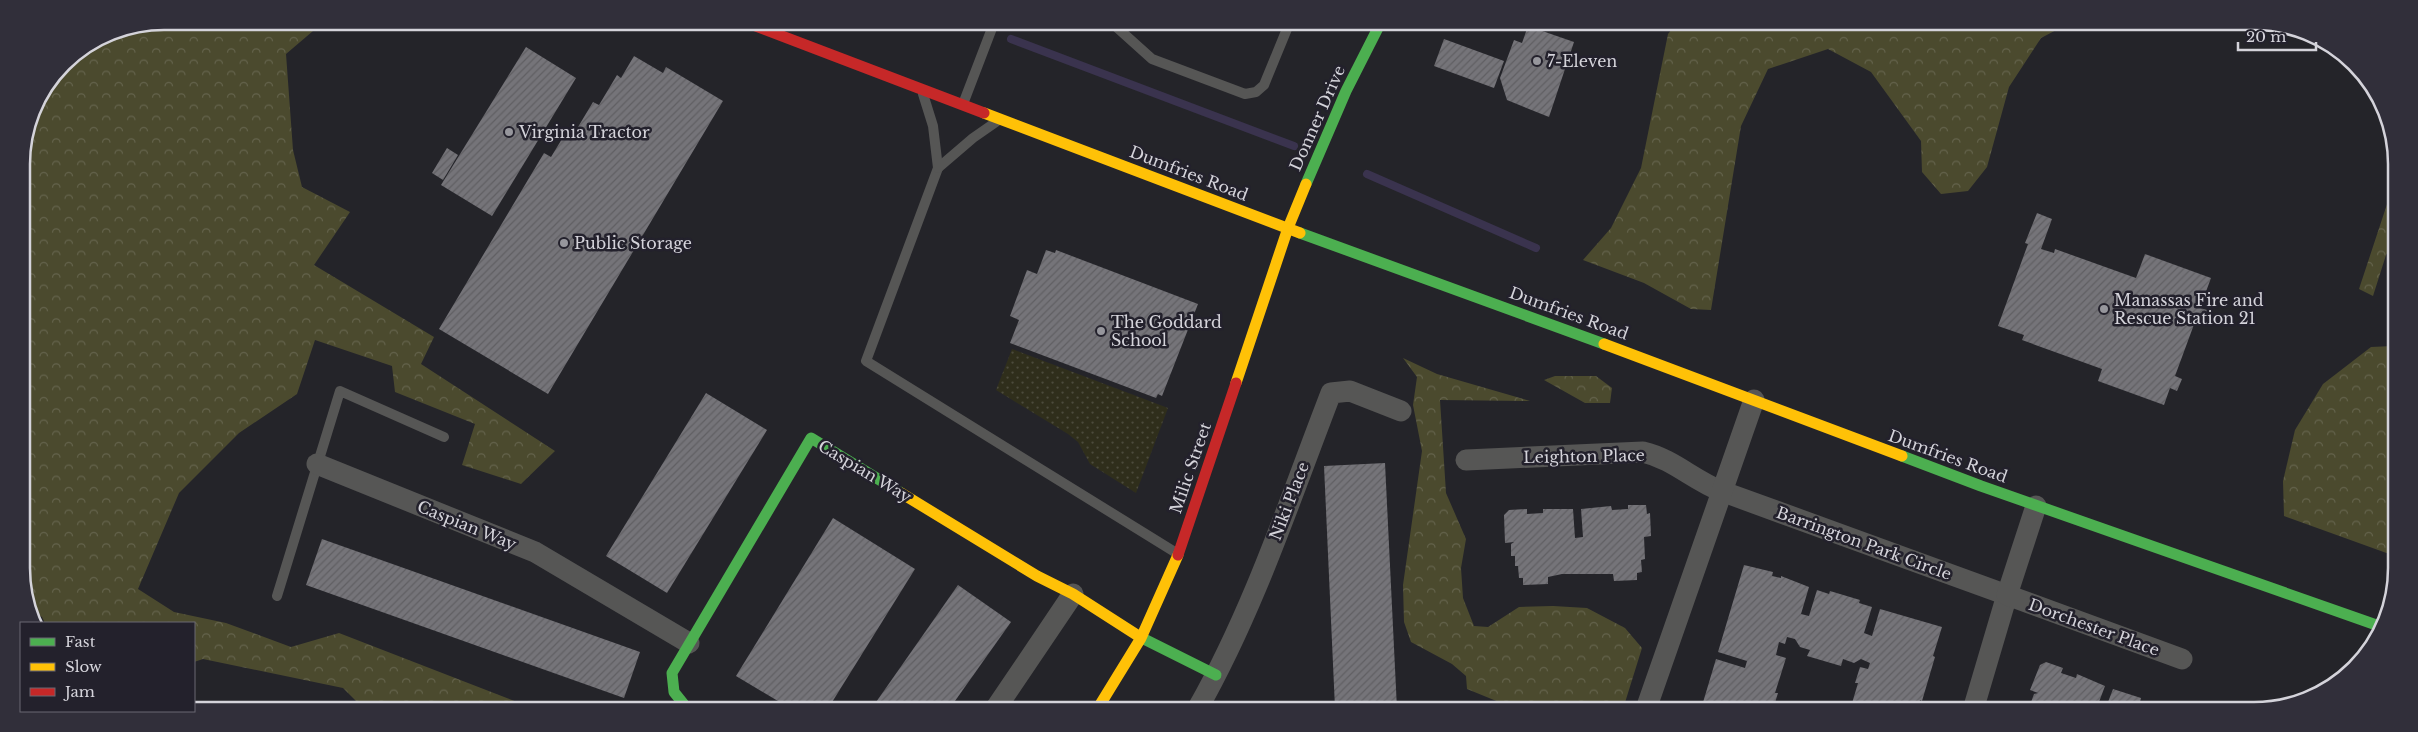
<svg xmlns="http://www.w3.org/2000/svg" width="2418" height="732" font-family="'Libre Baskerville',serif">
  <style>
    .forest { fill: url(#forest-crowns) }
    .park { fill: url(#park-dots) }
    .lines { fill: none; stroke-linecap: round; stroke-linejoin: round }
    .stream { stroke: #3a334e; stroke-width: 8 }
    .building { fill: url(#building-hatch) }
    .lane { stroke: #565655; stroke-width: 10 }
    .street { stroke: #565655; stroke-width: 21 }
    .fast { stroke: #4caf50; stroke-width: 11 }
    .slow { stroke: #ffc107; stroke-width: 11 }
    .jam { stroke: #c62828; stroke-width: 11 }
    .poi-dot { fill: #96969c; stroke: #23212c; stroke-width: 2 }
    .labels { text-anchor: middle; stroke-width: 5; stroke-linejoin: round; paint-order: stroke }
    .poi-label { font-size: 16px; fill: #d4d3da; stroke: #23212c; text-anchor: start }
    .street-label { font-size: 16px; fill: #d4d3da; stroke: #23212c }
    .rim { fill: none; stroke: #d4d3da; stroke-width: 2.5 }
  </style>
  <defs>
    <pattern id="forest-crowns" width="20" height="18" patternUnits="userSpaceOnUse" patternTransform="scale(1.25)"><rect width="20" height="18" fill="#4b4a2e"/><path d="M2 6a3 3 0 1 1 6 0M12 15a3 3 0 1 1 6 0" fill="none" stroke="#64634c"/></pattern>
    <pattern id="park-dots" width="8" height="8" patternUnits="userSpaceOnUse" patternTransform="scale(1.25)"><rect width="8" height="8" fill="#2f2e1b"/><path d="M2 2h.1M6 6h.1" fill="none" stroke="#4c4b3c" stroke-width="1.8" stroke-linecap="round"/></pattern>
    <pattern id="building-hatch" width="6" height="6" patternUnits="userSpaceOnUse" patternTransform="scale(1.25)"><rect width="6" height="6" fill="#757479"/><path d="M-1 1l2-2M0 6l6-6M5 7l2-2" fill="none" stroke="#605f63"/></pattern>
  </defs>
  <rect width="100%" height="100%" fill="#242429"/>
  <!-- forest -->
  <g class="forest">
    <polygon points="164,21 319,22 313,31 286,54 293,150 302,187 350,212 314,265 434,337 421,364 555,451 521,484 462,465 475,424 395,392 392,366 315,340 297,394 239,433 179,493 138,589 174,612 226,623 291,647 339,633 530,707 361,706 343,688 203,659 194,662 194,623 45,623 42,617 31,609 24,595 22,155 32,109 63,63 110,32"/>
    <polygon points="1675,25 2064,26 2041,38 2009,87 1987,167 1968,191 1941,194 1922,172 1921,141 1871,72 1828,49 1768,69 1741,126 1711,310 1691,309 1644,283 1583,260 1611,228 1641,168 1668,34"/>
    <polygon points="2394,183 2394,244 2386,255 2373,296 2359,289"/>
    <polygon points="2393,346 2392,555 2284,516 2283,481 2295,430 2323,384 2371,347"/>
    <polygon points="1403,358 1437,374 1530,401 1440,400 1446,493 1466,539 1461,568 1463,598 1474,626 1488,627 1519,607 1553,606 1587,608 1625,628 1642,648 1623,709 1516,709 1467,689 1466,676 1452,664 1411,642 1404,622 1403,585 1422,451 1413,405 1417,377"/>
    <polygon points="1555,376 1596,376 1612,388 1610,403 1585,403 1544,380"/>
  </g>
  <!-- park -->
  <polygon class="park" points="1012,349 1168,408 1136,493 1090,464 1078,442 1068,434 996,390"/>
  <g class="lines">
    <!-- stream -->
    <g class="stream">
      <polyline points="1011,39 1294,146"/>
      <polyline points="1367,174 1536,248"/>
    </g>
  </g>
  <!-- building -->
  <g class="building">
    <polygon points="1528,26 1574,42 1549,117 1507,100 1500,78 1514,40 1522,43"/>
    <polygon points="1444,39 1504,61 1494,88 1434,66"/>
    <polygon points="526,47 576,78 492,216 441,185"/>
    <polygon points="634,56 663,73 666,67 723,101 548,394 439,329 544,153 551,157 568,129 575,132 593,102 599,105 617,75 621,78"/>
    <polygon points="447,148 458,155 443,180 432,173"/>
    <polygon points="2037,213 2052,219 2041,249 2054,253 2055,249 2136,278 2145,254 2211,278 2200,308 2207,310 2203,322 2196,319 2175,376 2182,379 2177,391 2170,388 2164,405 2098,381 2102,369 2022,340 2024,335 1998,326 2028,244 2025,243"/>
    <polygon points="1046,250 1055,253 1056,250 1198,304 1162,396 1158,394 1156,398 1010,343 1019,320 1010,316 1027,270 1037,274"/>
    <polygon points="706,393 767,430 667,593 606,556"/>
    <polygon points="1385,463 1397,709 1335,708 1324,466"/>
    <polygon points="1628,505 1646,505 1647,514 1650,513 1651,536 1644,537 1645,559 1641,560 1642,572 1637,573 1637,580 1614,581 1613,574 1562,574 1548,577 1548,584 1523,585 1523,578 1519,578 1518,566 1515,566 1515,556 1511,556 1511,544 1514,542 1505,543 1504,515 1509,510 1527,509 1527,514 1543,513 1543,509 1573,509 1575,538 1583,537 1581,509 1611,506 1612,510 1628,509"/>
    <polygon points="833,518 915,569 829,707 788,707 736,676"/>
    <polygon points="322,539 640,652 624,698 306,585"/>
    <polygon points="1744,565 1773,572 1772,576 1781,578 1781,576 1809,587 1801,614 1809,616 1817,590 1829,594 1830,591 1860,600 1859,603 1872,607 1864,633 1872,636 1880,609 1942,627 1933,656 1935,657 1922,701 1920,700 1917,710 1906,710 1889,705 1888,710 1850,710 1858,683 1855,683 1860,667 1868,669 1870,663 1861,659 1854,663 1843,659 1841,666 1807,656 1810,650 1800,647 1795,639 1787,637 1785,644 1779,642 1776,655 1786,658 1775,693 1778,693 1773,709 1701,709 1716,659 1745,668 1747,661 1718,652"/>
    <polygon points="958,585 1011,622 950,708 878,708 874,705"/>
    <polygon points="2046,662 2063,668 2061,673 2076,678 2077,674 2105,686 2096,710 2032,710 2033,706 2030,705 2034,694 2038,693 2030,690 2040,665"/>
    <polygon points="2113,689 2141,698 2140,702 2155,708 2157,704 2174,710 2105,710"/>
  </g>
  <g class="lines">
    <!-- lane -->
    <g class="lane">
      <polyline points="1112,23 1152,59 1245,94 1256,92 1264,85 1289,24"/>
      <polyline points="923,94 933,126 938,168 866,361 1178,554"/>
      <polyline points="963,104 994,23"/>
      <polyline points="938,168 973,138 996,122"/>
      <polyline points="277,596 340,391 444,437"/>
    </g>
    <!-- street -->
    <g class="street">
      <path d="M1466 460 1643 452C1673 459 1693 480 1721 491L2007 595 1973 710"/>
      <polyline points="317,464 535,552 689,643"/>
      <polyline points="2036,506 2007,595 2182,659"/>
      <polyline points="996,708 1073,594"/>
      <path d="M1198 708C1254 609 1290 499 1331 393L1350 391 1401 411"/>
      <polyline points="1646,709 1754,400"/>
    </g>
    <!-- fast -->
    <g class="fast">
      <polyline points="1306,184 1346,91 1380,24"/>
      <polyline points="1300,233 1604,344"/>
      <polyline points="1902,456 1981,486 2382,627"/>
      <polyline points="1140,637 1216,675"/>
      <polyline points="686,707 674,692 672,673 811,438 901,493"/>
    </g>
    <!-- slow -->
    <g class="slow">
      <polyline points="984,113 1300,233"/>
      <polyline points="1604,344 1902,456"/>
      <polyline points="1236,383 1288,228 1306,184"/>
      <polyline points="901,493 1037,576 1073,594 1140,637"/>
      <polyline points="1098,708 1141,638 1178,555"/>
    </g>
    <!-- jam -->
    <g class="jam">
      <polyline points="748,23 984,113"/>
      <polyline points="1178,555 1236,383"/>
    </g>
  </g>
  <!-- markers -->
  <g class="poi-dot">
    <circle cx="1537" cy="61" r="5"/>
    <circle cx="509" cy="132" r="5"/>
    <circle cx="564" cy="243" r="5"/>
    <circle cx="2104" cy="309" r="5"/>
    <circle cx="1101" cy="331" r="5"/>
  </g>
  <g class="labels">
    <!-- poi labels -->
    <g class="poi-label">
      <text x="1547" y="67">7-Eleven</text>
      <text x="519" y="138">Virginia Tractor</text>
      <text x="574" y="249">Public Storage</text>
      <text x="2114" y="306">Manassas Fire and<tspan x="2114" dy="18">Rescue Station 21</tspan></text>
      <text x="1111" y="328">The Goddard<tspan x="1111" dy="18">School</tspan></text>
    </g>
    <!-- street labels -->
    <g class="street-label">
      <text transform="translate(1317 118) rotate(-66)" y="6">Donner Drive</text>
      <text transform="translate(1189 173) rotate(21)" y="6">Dumfries Road</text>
      <text transform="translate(1569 313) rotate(20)" y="6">Dumfries Road</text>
      <text transform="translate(1584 456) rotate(-1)" y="6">Leighton Place</text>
      <text transform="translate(1948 456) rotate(20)" y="6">Dumfries Road</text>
      <text transform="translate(1190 468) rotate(-71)" y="6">Milic Street</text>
      <text transform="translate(865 471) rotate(31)" y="6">Caspian Way</text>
      <text transform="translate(1289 501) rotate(-69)" y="6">Niki Place</text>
      <text transform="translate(467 525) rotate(22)" y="6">Caspian Way</text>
      <text transform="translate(1864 543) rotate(20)" y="6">Barrington Park Circle</text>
      <text transform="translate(2094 627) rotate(20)" y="6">Dorchester Place</text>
    </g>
  </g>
  <!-- crop -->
  <path d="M0 0H2418V732H0ZM164 30H2254A134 134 0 0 1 2388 164V568A134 134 0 0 1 2254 702H164A134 134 0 0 1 30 568V164A134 134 0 0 1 164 30Z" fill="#312f3a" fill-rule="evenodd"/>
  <path class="rim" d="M164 30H2254A134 134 0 0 1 2388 164V568A134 134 0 0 1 2254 702H164A134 134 0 0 1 30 568V164A134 134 0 0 1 164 30Z"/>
  <!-- legend -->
  <rect x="20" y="622" width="175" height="90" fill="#23212c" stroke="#6a6872"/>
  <rect x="30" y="638" width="25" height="8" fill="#4caf50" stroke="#6a6872"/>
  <text x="65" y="647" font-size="15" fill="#d4d3da">Fast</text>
  <rect x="30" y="663" width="25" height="8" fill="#ffc107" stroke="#6a6872"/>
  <text x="65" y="672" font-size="15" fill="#d4d3da">Slow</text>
  <rect x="30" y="688" width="25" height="8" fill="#c62828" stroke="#6a6872"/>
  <text x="65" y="697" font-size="15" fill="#d4d3da">Jam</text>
  <!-- scale -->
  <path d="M2238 42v8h78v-8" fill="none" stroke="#d4d3da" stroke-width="2.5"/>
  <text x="2246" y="42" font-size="15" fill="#d4d3da" stroke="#23212c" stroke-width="4" paint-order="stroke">20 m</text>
</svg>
